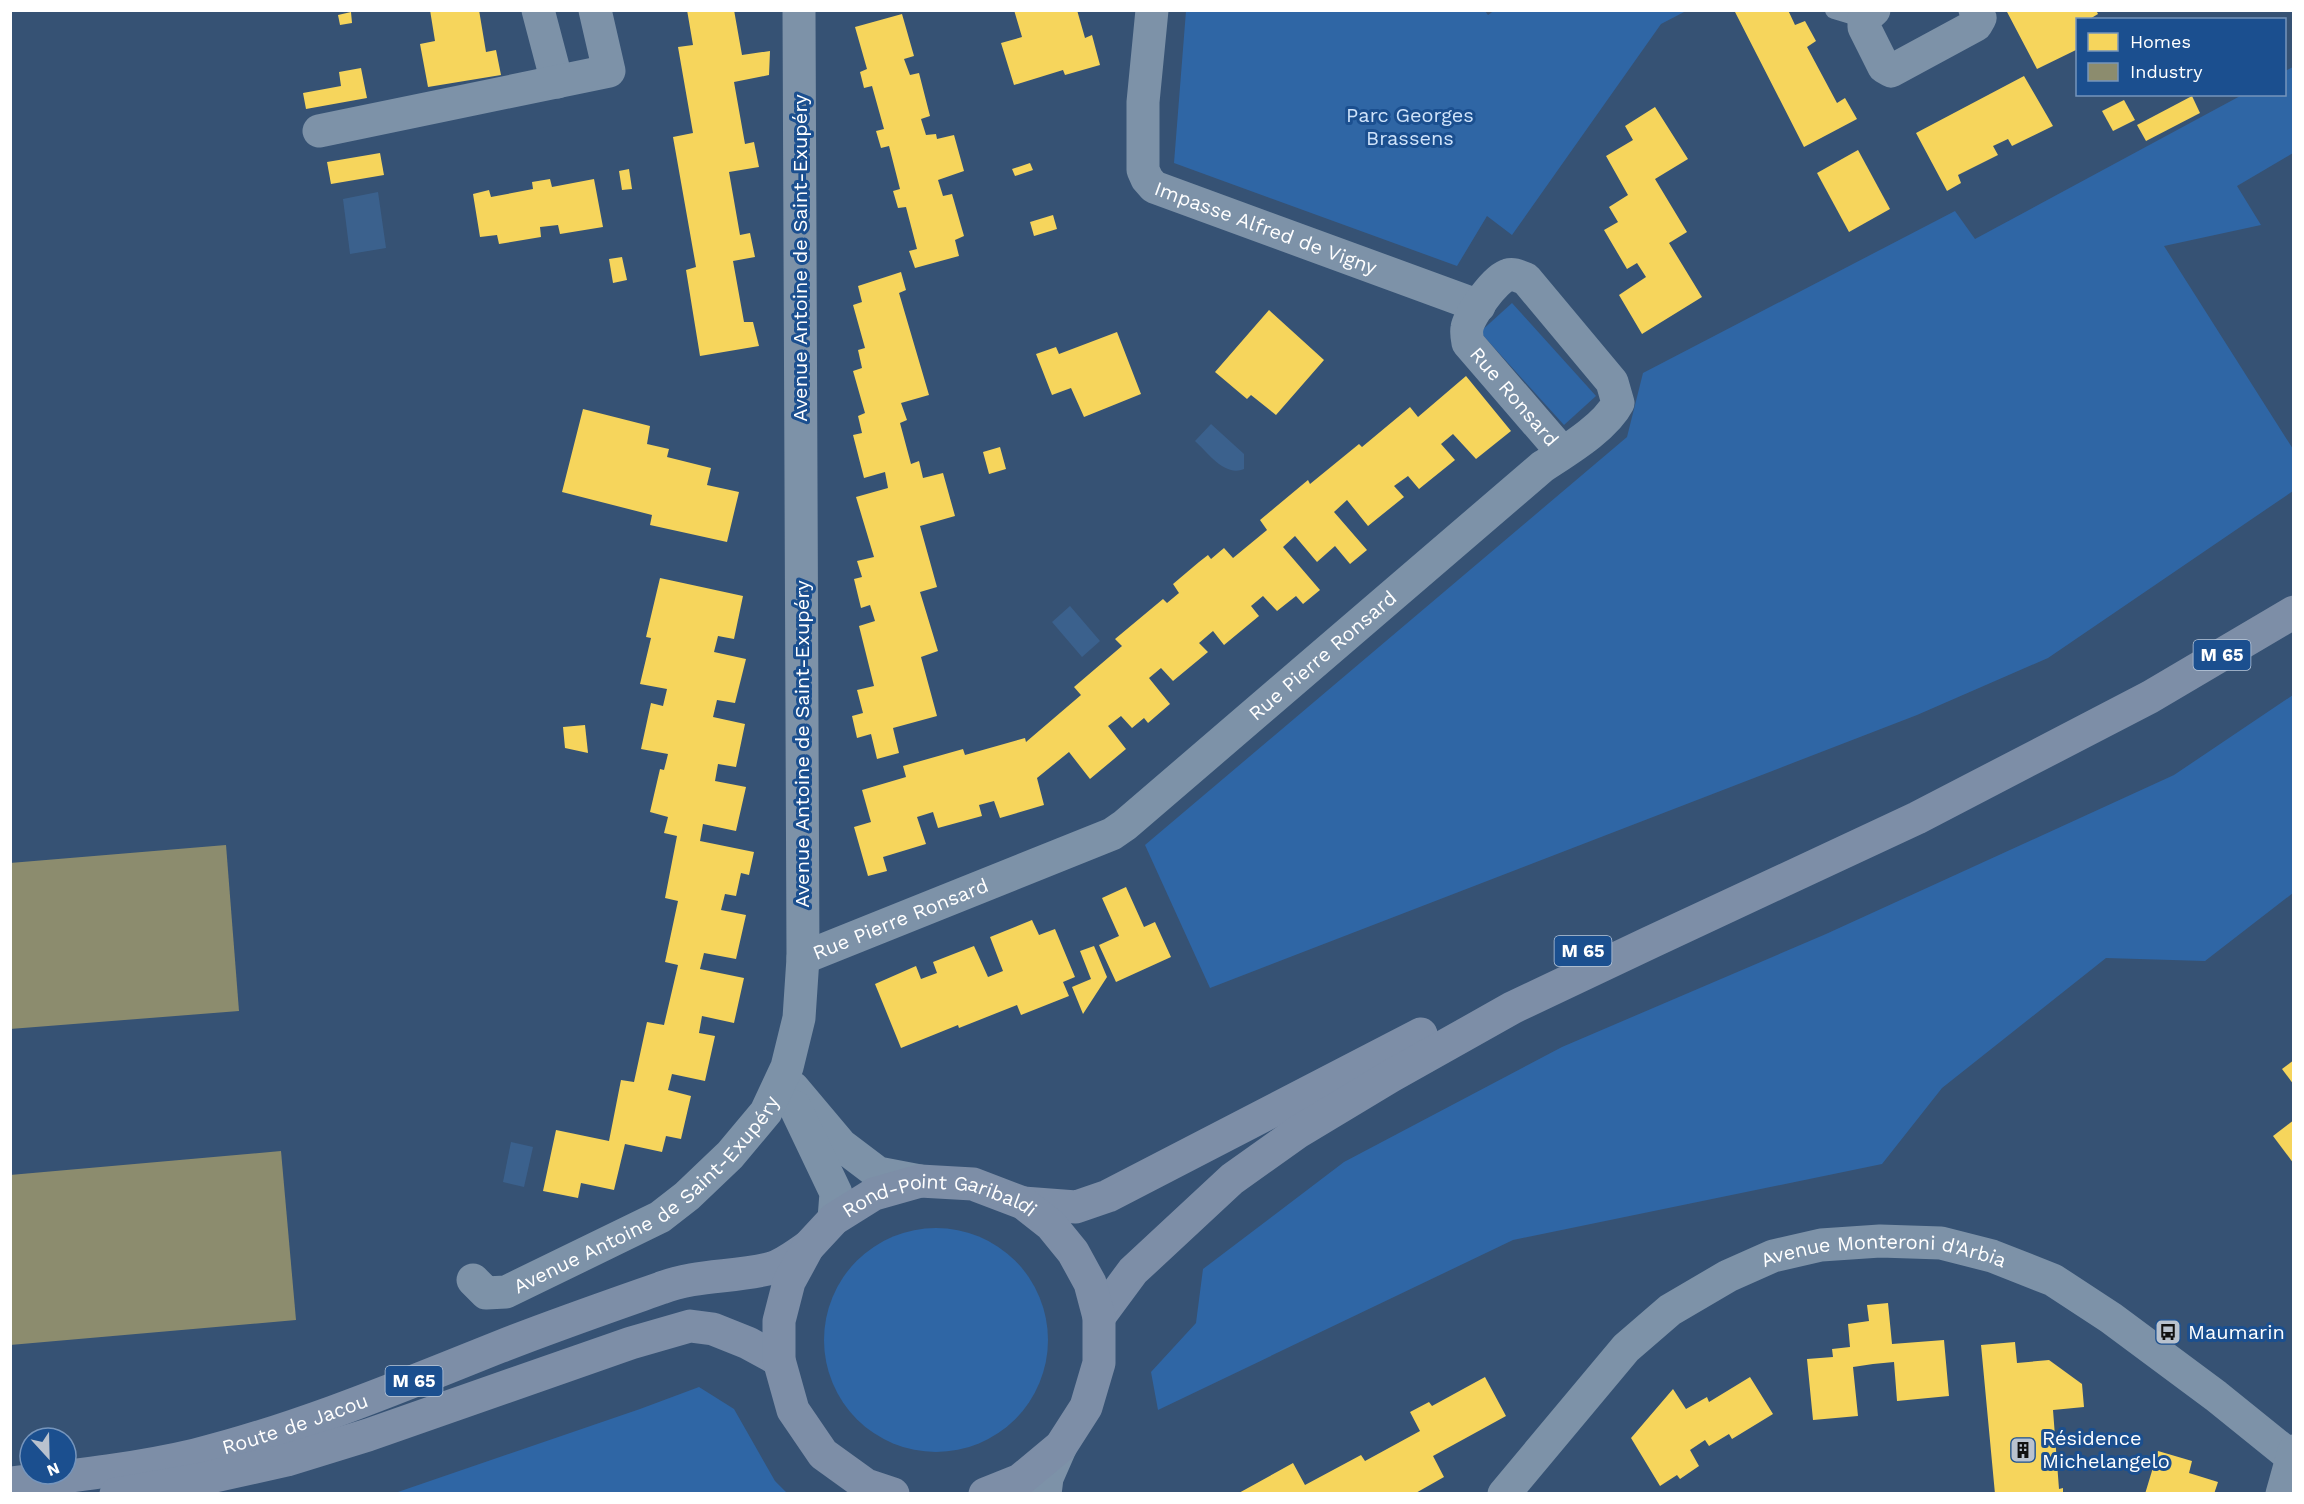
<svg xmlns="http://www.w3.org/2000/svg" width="2304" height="1504" font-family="'Work Sans',sans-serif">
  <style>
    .green { fill: #2f66a5 }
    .water { fill: #3b618d }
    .homes { fill: #f6d55c }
    .industry { fill: #8c8c6e }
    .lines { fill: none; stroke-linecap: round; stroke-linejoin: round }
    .lane { stroke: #7d92a8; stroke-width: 18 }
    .street { stroke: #7d92a8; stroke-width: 33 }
    .primary { stroke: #7d8ea7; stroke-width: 33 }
    .labels { text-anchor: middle; stroke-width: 6; stroke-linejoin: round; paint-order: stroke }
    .shield { fill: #1b4f8f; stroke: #bbcadd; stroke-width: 1.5 }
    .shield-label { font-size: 18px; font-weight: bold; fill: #fff }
    .park-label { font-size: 20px; fill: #cfe3fa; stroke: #1b4f8f }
    .street-label { font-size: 20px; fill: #fff; stroke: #1b4f8f }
    .poi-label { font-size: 20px; fill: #fff; stroke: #1b4f8f; text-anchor: start }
  </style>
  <rect width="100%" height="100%" fill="#365274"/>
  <!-- green -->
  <g class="green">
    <polygon points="1485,11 1488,15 1495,10 1686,11 1661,24 1512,235 1487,216 1457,266 1174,163 1186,11"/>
    <polygon points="2293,67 2293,153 2237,186 2261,225 2164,246 2293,449 2293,491 2048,658 1917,715 1210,988 1145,845 1627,437 1643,373 1955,211 1975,239 2242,95 2284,94 2285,71"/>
    <polygon points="1512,303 1596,396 1564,425 1480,332"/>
    <polygon points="2293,695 2293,893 2205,961 2106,958 1942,1088 1882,1164 1513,1240 1158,1410 1151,1372 1196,1323 1203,1269 1344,1162 1562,1047 1826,934 2174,775"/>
    <circle cx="936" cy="1340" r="112"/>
    <polygon points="699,1387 734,1409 775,1481 787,1493 395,1493 640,1409"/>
  </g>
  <!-- water -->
  <g class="water">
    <polygon points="378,192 386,248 350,254 343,199"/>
    <path d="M1211 424 1244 454V469C1225 477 1209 454 1195 441Z"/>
    <polygon points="1070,606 1100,641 1082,657 1052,622"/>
    <polygon points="511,1142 533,1147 524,1187 503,1182"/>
  </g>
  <!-- homes -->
  <g class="homes">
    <polygon points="430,10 479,10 486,52 496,50 501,75 428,87 420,44 435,41"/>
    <polygon points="687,10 734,10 742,55 770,51 769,75 734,82 745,144 754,142 759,167 729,172 740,235 750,233 755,257 733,261 744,322 753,322 759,346 700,356 686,270 696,267 673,137 693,133 678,47 693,45"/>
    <polygon points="1014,10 1077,10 1085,38 1092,35 1100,65 1065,75 1063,70 1014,85 1001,43 1022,37"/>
    <polygon points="1734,10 1788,10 1795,25 1805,21 1816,41 1807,47 1837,103 1845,98 1857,119 1804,147"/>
    <polygon points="2006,10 2096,10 2098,14 2088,20 2078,20 2078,49 2037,69"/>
    <polygon points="351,12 352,23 340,25 338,15"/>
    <polygon points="902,14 914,56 904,59 910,75 919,73 930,116 921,119 926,135 936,134 937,139 954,135 964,171 938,180 943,196 952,194 964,236 955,240 959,256 915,268 909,251 917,249 906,207 898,208 893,191 900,189 889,146 881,148 876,131 884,129 872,86 864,88 860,72 867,69 855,27"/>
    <polygon points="361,68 367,98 306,109 303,93 341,86 339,72"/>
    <polygon points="2024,76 2053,126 2012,146 2008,139 1993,146 1998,155 1958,175 1961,183 1947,191 1916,133"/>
    <polygon points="2192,96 2200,113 2146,141 2137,125"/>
    <polygon points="2124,100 2135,120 2113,131 2102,111"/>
    <polygon points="1655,107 1688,159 1655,179 1687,232 1669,243 1702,297 1642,334 1619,295 1646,277 1637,263 1627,269 1604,230 1618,222 1609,207 1628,195 1606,156 1633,140 1625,126"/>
    <polygon points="1858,150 1890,209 1849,232 1817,173"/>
    <polygon points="380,153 384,175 331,184 327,162"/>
    <polygon points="1030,163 1033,170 1015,176 1012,169"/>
    <polygon points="629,169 632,189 622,190 619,171"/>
    <polygon points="550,179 552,187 594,179 603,227 560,234 558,225 540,227 541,237 499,244 497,235 480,237 473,194 489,190 491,197 533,189 532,182"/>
    <polygon points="1053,215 1057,229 1034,236 1030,222"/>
    <polygon points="622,257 627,280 613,283 609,259"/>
    <polygon points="901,272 906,290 899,293 929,395 901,403 907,420 900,423 911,464 919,461 923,478 943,473 955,516 920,526 937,587 920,592 938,651 921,657 937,716 893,728 899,753 877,759 871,734 857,738 852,716 863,713 857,690 874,686 859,626 875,621 870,605 861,608 854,579 862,577 857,561 874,557 856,497 888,488 885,472 864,478 853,435 862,433 858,416 865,413 853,371 862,368 858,350 865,348 853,305 862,302 858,286"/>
    <polygon points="1269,310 1324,360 1276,415 1251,395 1247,399 1215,372"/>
    <polygon points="1117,332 1141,394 1084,417 1071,388 1052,395 1036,354 1056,347 1059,354"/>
    <polygon points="1466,376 1511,431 1476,459 1453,434 1441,444 1455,460 1419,489 1408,476 1394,486 1404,497 1368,526 1347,500 1334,512 1367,550 1350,564 1335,546 1317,562 1295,536 1283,547 1320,590 1303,604 1296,596 1277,611 1263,596 1251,606 1259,616 1224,645 1213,631 1199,643 1208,652 1173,681 1161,668 1149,678 1170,704 1148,723 1144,718 1132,728 1121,716 1108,726 1126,749 1090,779 1069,752 1037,778 1044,805 1000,818 994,801 979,805 982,816 938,828 933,812 917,817 926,844 883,857 887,871 868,876 854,827 871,822 862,790 906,777 903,766 963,749 965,755 1025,738 1026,742 1081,695 1074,687 1122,646 1115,639 1163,599 1167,603 1179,593 1173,584 1199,562 1208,555 1211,559 1224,548 1233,558 1267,530 1260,520 1308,480 1310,484 1359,444 1362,447 1410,407 1418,417"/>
    <polygon points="583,409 650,426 647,444 669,449 667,457 711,468 707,485 739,492 727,542 650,525 652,515 562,492"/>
    <polygon points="1000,447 1006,469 989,474 983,452"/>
    <polygon points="660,578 743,596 734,639 718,636 714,652 746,659 735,703 717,700 713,717 745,724 736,767 718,764 715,781 746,787 736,831 703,824 700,841 754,852 749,875 741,873 736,896 725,894 721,910 746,915 736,959 704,953 700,969 744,978 734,1023 702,1016 699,1033 715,1036 705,1081 672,1074 668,1090 691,1096 681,1139 666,1136 662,1152 625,1144 614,1190 581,1183 578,1198 543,1191 556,1130 609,1141 621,1080 634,1082 647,1022 664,1025 678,965 665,962 678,901 665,898 677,836 664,833 668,817 650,812 660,769 664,770 668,754 641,749 651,703 663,706 667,689 640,684 651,638 646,637"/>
    <polygon points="585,725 588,753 565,748 563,727"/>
    <polygon points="1126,887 1144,927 1155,922 1171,957 1116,982 1099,945 1119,936 1102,898"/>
    <polygon points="1032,920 1039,935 1055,929 1075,977 1063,982 1069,996 1021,1015 1017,1005 959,1028 958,1025 901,1048 875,984 916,966 921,979 937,973 933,962 974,946 988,977 1003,971 990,937"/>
    <polygon points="1094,946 1107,977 1083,1014 1072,987 1091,979 1080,951"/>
    <polygon points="2294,1060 2294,1085 2282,1069"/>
    <polygon points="2294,1120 2294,1164 2273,1136"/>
    <polygon points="1888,1303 1892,1344 1944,1340 1949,1396 1897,1401 1894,1362 1873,1364 1853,1367 1858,1416 1813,1420 1807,1359 1833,1357 1832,1349 1850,1347 1848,1324 1869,1321 1867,1305"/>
    <polygon points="2015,1342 2017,1363 2049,1360 2082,1384 2084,1407 2053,1410 2059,1489 2063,1488 2063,1494 1995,1494 1981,1345"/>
    <polygon points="1485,1377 1506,1416 1433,1456 1444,1477 1414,1494 1237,1494 1293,1463 1305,1485 1361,1455 1365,1461 1420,1431 1410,1412 1429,1402 1432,1406"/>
    <polygon points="1750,1377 1773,1414 1732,1439 1729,1434 1709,1446 1705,1440 1690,1450 1699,1466 1680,1479 1677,1475 1660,1486 1631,1438 1673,1389 1686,1409 1707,1397 1709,1402"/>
    <polygon points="2158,1451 2192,1461 2189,1473 2218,1482 2214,1494 2145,1494"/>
  </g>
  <!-- industry -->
  <g class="industry">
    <polygon points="226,845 239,1011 10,1029 10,863"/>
    <polygon points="281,1151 296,1320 10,1345 10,1175"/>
  </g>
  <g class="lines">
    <!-- lane -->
    <polyline class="lane" points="1834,10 1864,19"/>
    <!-- street -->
    <g class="street">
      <polyline points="538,10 557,82"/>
      <path id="s1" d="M1152 10 1143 102V170L1147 179 1154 187 1479 306"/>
      <polyline points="1874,10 1864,19 1864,27 1884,67 1891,71 1976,25 1980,18 1975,10"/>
      <polyline points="319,131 609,71 595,10"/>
      <path id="s2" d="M803 958 1112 834 1125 825 1542 467C1566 451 1605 428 1618 403L1612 382 1526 279C1520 277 1514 273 1508 275 1495 278 1469 316 1467 328 1466 333 1467 338 1468 343L1563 453"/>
      <polyline points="793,1088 841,1145 878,1173 920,1181"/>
      <polyline points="795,1107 836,1193 834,1219"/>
      <path id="s3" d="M473 1280 486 1293 506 1292 660 1217 687 1196 730 1155 766 1112 787 1067 799 1018 803 958 799 10"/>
      <polyline points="1045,1494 1047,1478 1061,1446"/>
      <path id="s4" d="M1504 1494 1626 1348 1670 1310 1728 1276 1773 1256 1821 1245 1880 1241 1941 1243 1992 1256 2053 1280 2111 1318 2216 1396 2294 1459"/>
      <polyline points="2282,1494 2294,1451"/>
    </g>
    <!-- primary -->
    <g class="primary">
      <polyline points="1023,1203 1076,1207 1108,1196 1421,1034"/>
      <polyline points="1099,1317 1133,1271 1232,1179 1298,1132 1391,1076 1512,1008 1649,943 1917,818 2150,697 2294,612"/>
      <path id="s5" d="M10 1483C71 1476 136 1469 195 1455 299 1429 399 1387 499 1347 552 1326 607 1307 661 1288 697 1274 735 1278 772 1268 785 1264 797 1254 808 1247"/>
      <polyline points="116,1494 197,1480 287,1460 368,1435 631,1343 690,1326 713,1329 748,1343 779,1360"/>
      <path id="s6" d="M893 1494 866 1485 823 1454 793 1410 779 1360V1321L789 1282 808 1247 834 1219 874 1194 920 1181 973 1184 1023 1203 1051 1225 1073 1252 1090 1283 1099 1317V1363L1086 1407 1061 1446 1020 1480 985 1494"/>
    </g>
  </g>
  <!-- icons -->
  <defs>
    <g id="bus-square" transform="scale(1.35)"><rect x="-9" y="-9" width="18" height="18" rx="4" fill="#b9c2ce" stroke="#1b4f8f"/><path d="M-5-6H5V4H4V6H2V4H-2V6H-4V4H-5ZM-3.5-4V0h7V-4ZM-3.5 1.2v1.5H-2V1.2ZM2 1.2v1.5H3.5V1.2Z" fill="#111"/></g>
    <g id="building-square" transform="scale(1.35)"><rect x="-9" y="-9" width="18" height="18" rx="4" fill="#b9c2ce" stroke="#1b4f8f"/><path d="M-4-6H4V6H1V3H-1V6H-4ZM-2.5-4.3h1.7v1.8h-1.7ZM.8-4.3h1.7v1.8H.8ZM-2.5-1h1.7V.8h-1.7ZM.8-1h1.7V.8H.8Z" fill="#111"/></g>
  </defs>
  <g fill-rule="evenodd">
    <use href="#bus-square" x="2168" y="1332"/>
    <use href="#building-square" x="2023" y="1450"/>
  </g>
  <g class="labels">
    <!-- shield labels -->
    <g class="shield">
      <rect x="2193.5" y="640" width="57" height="30" rx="4.5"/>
      <rect x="1554.5" y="936" width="57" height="30" rx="4.5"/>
      <rect x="385.5" y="1366" width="57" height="30" rx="4.5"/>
    </g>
    <g class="shield-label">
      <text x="2222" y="661">M 65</text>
      <text x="1583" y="957">M 65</text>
      <text x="414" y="1387">M 65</text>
    </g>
    <!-- park labels -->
    <g class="park-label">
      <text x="1410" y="122">Parc Georges<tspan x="1410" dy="23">Brassens</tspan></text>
    </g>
    <!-- street labels -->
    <g class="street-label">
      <text dy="7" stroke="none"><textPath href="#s1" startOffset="300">Impasse Alfred de Vigny</textPath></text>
      <text transform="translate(800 258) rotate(-90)" y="7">Avenue Antoine de Saint-Exupéry</text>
      <text dy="7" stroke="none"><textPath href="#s2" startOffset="1328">Rue Ronsard</textPath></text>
      <text dy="7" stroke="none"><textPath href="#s2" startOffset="609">Rue Pierre Ronsard</textPath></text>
      <text transform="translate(802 744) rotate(-90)" y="7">Avenue Antoine de Saint-Exupéry</text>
      <text dy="7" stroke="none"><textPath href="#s2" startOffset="105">Rue Pierre Ronsard</textPath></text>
      <text dy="7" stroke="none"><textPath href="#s3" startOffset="212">Avenue Antoine de Saint-Exupéry</textPath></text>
      <text dy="7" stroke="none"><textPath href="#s6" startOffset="458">Rond-Point Garibaldi</textPath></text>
      <text dy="7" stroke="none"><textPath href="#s4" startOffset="477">Avenue Monteroni d'Arbia</textPath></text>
      <text dy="7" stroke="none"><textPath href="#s5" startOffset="292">Route de Jacou</textPath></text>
    </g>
    <!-- poi labels -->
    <g class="poi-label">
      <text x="2188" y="1339">Maumarin</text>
      <text x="2042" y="1445">Résidence<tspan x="2042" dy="23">Michelangelo</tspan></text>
    </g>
  </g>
  <!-- border -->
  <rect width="2304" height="1504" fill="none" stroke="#ffffff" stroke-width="24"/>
  <!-- legend -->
  <rect x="2076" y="18" width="210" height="78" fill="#1b4f8f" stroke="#7695bc" stroke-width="1.5"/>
  <rect x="2088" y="33" width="30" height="18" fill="#f6d55c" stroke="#7695bc" stroke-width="1.5"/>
  <text x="2130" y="48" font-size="18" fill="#ffffff">Homes</text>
  <rect x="2088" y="63" width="30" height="18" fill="#8c8c6e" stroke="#7695bc" stroke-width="1.5"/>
  <text x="2130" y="78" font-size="18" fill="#ffffff">Industry</text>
  <!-- north arrow -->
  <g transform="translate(48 1456) rotate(158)"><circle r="28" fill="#1b4f8f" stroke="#7695bc" stroke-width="1.5"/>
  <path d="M0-4.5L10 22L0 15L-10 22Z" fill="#b9c2ce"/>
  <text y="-9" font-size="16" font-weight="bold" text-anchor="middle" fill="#ffffff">N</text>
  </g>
</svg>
